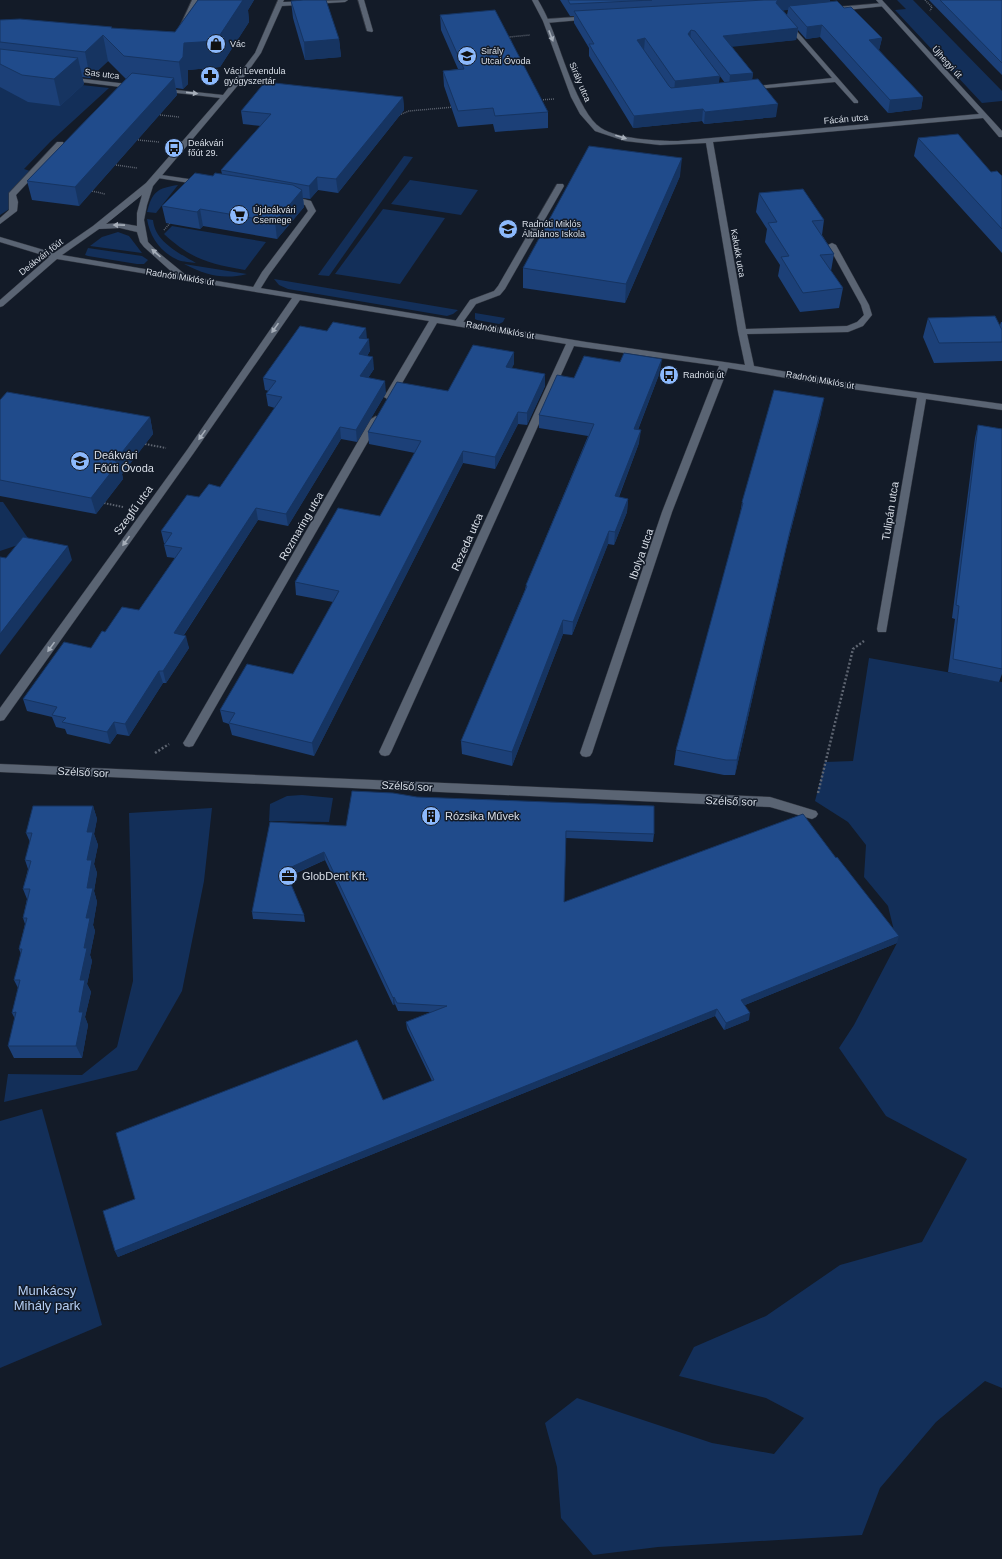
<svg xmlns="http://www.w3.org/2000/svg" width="1002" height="1559" font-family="Helvetica,sans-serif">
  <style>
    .green { fill: #132f59 }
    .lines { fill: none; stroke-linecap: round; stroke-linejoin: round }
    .lane-casing { stroke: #313640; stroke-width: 1 }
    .street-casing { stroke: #313640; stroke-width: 1 }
    .path-far2 { stroke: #5e6571; stroke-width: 1.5; stroke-dasharray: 1 1; stroke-linecap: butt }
    .path-far1 { stroke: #5e6571; stroke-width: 2; stroke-dasharray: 1.5 1.5; stroke-linecap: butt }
    .path { stroke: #5e6571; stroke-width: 2.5; stroke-dasharray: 2 2; stroke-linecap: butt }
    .lane { fill: #5a6473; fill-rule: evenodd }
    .street { fill: #5a6473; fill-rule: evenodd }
    .wall { fill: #1c4078; fill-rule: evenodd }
    .shaded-wall { fill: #163461 }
    .building { fill: #204b8b; stroke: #163461 }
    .oneway { fill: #a6aeb9 }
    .labels { text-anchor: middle; stroke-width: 3; stroke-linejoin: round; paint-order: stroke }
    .far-poi-label { font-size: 9px; fill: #d9dfe8; stroke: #131b28; text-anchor: start }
    .far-street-label { font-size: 9px; fill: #d9dfe8; stroke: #131b28 }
    .poi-label { font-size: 11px; fill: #d9dfe8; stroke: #131b28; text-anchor: start }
    .street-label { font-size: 11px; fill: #d9dfe8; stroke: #131b28 }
    .near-park-label { font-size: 13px; fill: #b5cef3; stroke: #131b28 }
  </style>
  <rect width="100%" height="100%" fill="#131b28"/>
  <!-- green -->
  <g class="green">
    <polygon points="897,0 913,0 1002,91 1002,101 982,103 895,10 906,9"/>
    <polygon points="0,76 109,88 50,142 24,169 30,171 13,189 11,208 0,215"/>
    <polygon points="404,156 413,157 329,276 318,275"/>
    <polygon points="410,180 478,190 461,215 391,204"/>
    <path d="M178 185 156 213 147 212C152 192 157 188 178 185Z"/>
    <polygon points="383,209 445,218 400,284 335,274"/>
    <path d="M147 219 153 220C155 242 179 253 196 263 191 262 183 262 178 260 160 252 150 237 147 219Z"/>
    <path d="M172 226 266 242 245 270C209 264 191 259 164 234Z"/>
    <polygon points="118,232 129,236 142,253 90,246 102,237"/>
    <polygon points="88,248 142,256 148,260 144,264 137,264 88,256 85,255"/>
    <path d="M184 264 247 274C223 280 206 275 184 264Z"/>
    <polygon points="274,279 458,310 453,314 447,316 288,289 279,285"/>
    <polygon points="475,313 505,318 503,322 499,324 477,320 475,319"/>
    <polygon points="0,502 3,502 30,541 0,551"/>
    <polygon points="869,658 1002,682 1002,1388 985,1381 936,1422 880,1488 862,1535 658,1547 593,1555 561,1518 557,1467 545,1423 577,1398 712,1443 774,1454 804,1418 766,1398 679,1376 694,1347 766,1316 840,1265 922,1242 967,1159 886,1116 839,1048 854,1025 897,943 888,906 864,877 866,845 848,822 815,801 825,762 853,761"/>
    <polygon points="302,795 333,798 329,822 269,821 270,804 287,796"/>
    <polygon points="212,808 204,881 182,991 137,1070 4,1102 8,1074 82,1075 117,1047 133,981 129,813"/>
    <polygon points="42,1109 102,1325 0,1368 0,1121"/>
  </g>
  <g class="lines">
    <!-- lane casing -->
    <g class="lane-casing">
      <g id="lane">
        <polygon points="192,0 198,0 186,26 181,27 180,26"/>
        <polygon points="358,0 364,0 373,31 372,32 367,31"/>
        <polygon points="883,3 885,4 885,6 837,11 834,9 837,7"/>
        <polygon points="590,16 593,18 592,19 546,23 543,21 546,19"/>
        <polygon points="786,20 788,21 858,101 858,103 854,103 835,82 746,90 746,88 748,87 832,78 784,23 783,22"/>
        <polygon points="155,174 202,181 206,183 202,185 158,178 155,178"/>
        <polygon points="557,184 563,184 564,186 505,289 500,295 476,304 461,325 455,325 454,323 470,300 494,291 498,286"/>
        <polygon points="285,195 288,195 311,201 316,211 269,275 259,291 253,291 252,289 262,272 308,211 305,205 285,199"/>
      </g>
    </g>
    <!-- street casing -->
    <g class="street-casing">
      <g id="street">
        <path d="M278 0H284L283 2 348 0 345 2 282 6 261 53 239 84 153 186 147 205 144 220 148 242 159 253 187 276 586 342 745 365 738 332 706 143 660 145 625 141 595 131 580 114 571 97 543 21 532 0H538C542 7 546 14 549 22 561 48 577 112 601 128 618 139 657 141 678 141L979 114 876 0H882L1002 131V137H999L983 118 713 142 746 329 847 326 857 322 864 315 861 305 828 245 832 243 836 245 869 305 872 315 863 326 848 332 747 334 754 366 844 382 1002 404V410L926 399 886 632H878L877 629 917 398 844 388 728 368 672 512 592 753 590 756 586 757 582 756 580 753 662 512 719 366 574 346 391 752 389 755 385 756 381 755 379 752 566 344 437 323 394 397 389 400 384 397 429 321 300 300 193 454 4 720 0 721V708L187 450 292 298 57 259 3 306 0 307V300L49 257 0 242V237L54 253 93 226 146 183 220 98 160 91 158 90V88L223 95 255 53ZM142 195 137 213V226L120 223 106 224ZM120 228 137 232 140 242 144 247 174 274 62 255 99 229Z"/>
        <polygon points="67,77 136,85 139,87 136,89 65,80 65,78"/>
        <polygon points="57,142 63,142 64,144 16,195 18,202 17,211 0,224 0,218 9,210 9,193"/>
        <polygon points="376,416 381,419 193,746 189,747 185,746 183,743 185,740 371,419"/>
        <polygon points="0,764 770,797 816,811 818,814 816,817 812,819 770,807 0,772"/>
      </g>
    </g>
    <!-- path-far2 -->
    <g class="path-far2">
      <polyline points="925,0 932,7 930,11"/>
      <polyline points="509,42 511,42 509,37 530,35"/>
      <polyline points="539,100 554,99"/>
      <polyline points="160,115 179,117"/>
      <polyline points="399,115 409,111 454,107"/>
      <polyline points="138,140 159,142"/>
      <polyline points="116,165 137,168"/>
      <polyline points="92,191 105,194"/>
      <polyline points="164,230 171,222"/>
    </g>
    <!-- path-far1 -->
    <g class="path-far1">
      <polyline points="145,444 166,448"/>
      <polyline points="104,503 123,507"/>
    </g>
    <!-- path -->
    <g class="path">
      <polyline points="155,753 169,744"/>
      <polyline points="818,793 853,649 864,641"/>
    </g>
    <!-- lane -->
    <use href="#lane" class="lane"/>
    <!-- street -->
    <use href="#street" class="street"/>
  </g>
  <!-- wall -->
  <g class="wall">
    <polygon points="198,0 254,0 248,10 249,22 220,67 188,70 188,84 183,89 176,88 177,95 79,206 32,200 27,181 126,79 108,61 90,78 82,77 84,84 60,106 28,102 0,87 0,20 112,27 112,28 175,32"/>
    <path d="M560 0H830V2L844 8 882 38 879 50 923 97 921 109 888 113 820 37 806 39 798 30 796 40 731 46 753 73 752 80 776 117 704 124 702 121 633 128 589 56V48L574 23V16H570ZM783 10H788L787 15ZM711 64 725 83H719Z"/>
    <polygon points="929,0 1002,0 1002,75 995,68"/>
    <polygon points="291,1 339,39 341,57 305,60 293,18"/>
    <polygon points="440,15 548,112 548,128 495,132 493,124 458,127 444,86 443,71 458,69 441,30"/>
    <polygon points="403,97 404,110 338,193 318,190 310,199 303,198 304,207 277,239 203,226 200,229 166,223 162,206 213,176 222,174 221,170 261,126 243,124 241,111"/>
    <polygon points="918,138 991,172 1002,176 1002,253 914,156"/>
    <polygon points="680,176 625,303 523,288 523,268"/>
    <polygon points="759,193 824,220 822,235 834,254 831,271 843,288 839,308 800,312 778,276 780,265 765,242 767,229 756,212"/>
    <polygon points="928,318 1000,325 1001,322 1002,322 1002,361 934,363 923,337"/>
    <polygon points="366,339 370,351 367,356 374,369 368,378 386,393 357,442 341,439 288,526 258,520 184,635 189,648 166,683 163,683 129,736 117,734 110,744 67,734 65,729 56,727 52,717 27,711 23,699 91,648 105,632 139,610 175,558 167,557 164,545 165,543 164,543 161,531 199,497 220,487 275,408 268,406 266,394 269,391 265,390 263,378"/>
    <polygon points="514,364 511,368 545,374 545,386 527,425 518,424 495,469 463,463 314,756 232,735 229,724 223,722 220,710 293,674 333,602 296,595 295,582 380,516 415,453 369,444 368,432 448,391"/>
    <polygon points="660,372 638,430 639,443 619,497 628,499 627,512 614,545 608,544 572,635 563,634 512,766 462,754 461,741 525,590 526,585 588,436 539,428 539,415 574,378"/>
    <polygon points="0,400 150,417 153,434 122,474 123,479 96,514 0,496"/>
    <polygon points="821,413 786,549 735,775 724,775 674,765 676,750 740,515 742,502"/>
    <polygon points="978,425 1002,429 1002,674 999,682 948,672 955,619 952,618 975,438"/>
    <polygon points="417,797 654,834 653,842 566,838 564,902 897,943 745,1005 749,1020 724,1030 715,1016 118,1257 115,1251 383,1100 432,1081 407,1029 406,1022 431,1012 398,1011 395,1004 393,1005 325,860 288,877 304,915 305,922 253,919 252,912 270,822 346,826"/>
    <polygon points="93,806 97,819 94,834 98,845 94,864 97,873 94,891 97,902 93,925 95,931 90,955 92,961 87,984 91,992 85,1017 88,1025 82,1058 14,1058 8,1046 15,1019 12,1013 18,988 14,980 21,954 19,949 25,924 23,918 27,899 23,889 28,869 25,860 30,842 26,833"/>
  </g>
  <!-- shaded-wall -->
  <g class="shaded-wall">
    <polygon points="237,0 254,0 248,10 249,22 220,67 188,70 188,84 183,89 179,62 184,43"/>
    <polygon points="778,0 830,0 829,6 789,6 788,10 779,11 775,13 777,1"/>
    <polygon points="822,25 820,37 806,39 807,27"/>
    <polygon points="798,28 796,40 721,48 723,36"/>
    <polygon points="691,30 690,42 688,34"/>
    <polygon points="103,35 108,61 90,78 85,52"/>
    <polygon points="645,38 644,50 637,40"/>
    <polygon points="882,38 879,50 867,52 869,40"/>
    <polygon points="339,39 341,57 305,60 304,42"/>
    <polygon points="78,58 84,84 60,106 54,79"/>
    <polygon points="753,73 751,85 729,87 730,75"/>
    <polygon points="720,76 718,89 674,93 675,81"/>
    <polygon points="174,78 177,95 79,206 75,187"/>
    <polygon points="403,97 404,110 338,193 336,179"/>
    <polygon points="923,97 921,109 888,113 890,100"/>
    <polygon points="778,104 776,117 704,124 705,112"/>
    <polygon points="703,109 702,121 633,128 634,116"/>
    <polygon points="682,158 680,176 625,303 626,284"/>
    <polygon points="317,177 318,190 310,199 309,186"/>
    <polygon points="302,190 304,207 277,239 275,222"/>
    <polygon points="200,209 203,226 200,229 197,212"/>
    <polygon points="366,328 367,339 359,338"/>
    <polygon points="369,339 370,351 360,366 359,354"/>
    <polygon points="514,352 514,364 506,380 506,367"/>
    <polygon points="373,357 374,369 361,388 360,376"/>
    <polygon points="662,359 660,372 633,442 634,429"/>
    <polygon points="545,374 545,386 527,425 527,413"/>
    <polygon points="385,381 386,393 357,442 356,430"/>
    <polygon points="824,398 821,413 786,549 735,775 737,760 789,535"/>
    <polygon points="518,412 518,424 495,469 495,457"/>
    <polygon points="150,417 153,434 122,474 123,479 96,514 91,498 115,461"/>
    <polygon points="340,427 341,439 288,526 286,514"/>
    <polygon points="641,430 639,443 614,509 615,496"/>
    <polygon points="463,451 463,463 314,756 312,743"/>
    <polygon points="628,499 627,512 614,545 615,532"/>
    <polygon points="256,508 258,520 177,645 174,633"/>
    <polygon points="609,531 608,544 572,635 573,622"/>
    <polygon points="68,546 72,560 0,655 0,634"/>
    <polygon points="563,620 563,634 512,766 512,752"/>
    <polygon points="186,636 189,648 166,683 163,671"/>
    <polygon points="159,671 163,683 129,736 125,724"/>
    <polygon points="114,722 117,734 110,744 107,732"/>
    <polygon points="93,806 97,819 94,834 98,845 94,864 97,873 94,891 97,902 93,925 95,931 90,955 92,961 87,984 91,992 85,1017 88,1025 82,1058 76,1046 80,980 86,918 87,832"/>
    <polygon points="324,852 325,860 286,877 285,870"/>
    <polygon points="899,936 897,943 740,1007 741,1000"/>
    <polygon points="394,997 395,1004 393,1005 393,998"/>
    <polygon points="717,1009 715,1016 118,1257 115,1251"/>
    <polygon points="750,1013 749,1020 724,1030 726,1023"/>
  </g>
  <!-- building -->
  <g class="building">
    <polygon points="198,0 243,0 216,41 184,43 183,57 179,62 124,56 103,35 85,52 0,42 0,20 20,19 112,27 111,28 175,32"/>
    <polygon points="303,0 326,0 339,39 304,42 291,1"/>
    <polygon points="568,0 652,0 570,4"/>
    <polygon points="764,0 778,0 777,1 776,3 798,28 723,36 753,73 730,75 695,31 691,30 688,34 720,76 675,81 645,38 637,40 669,86 671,88 758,79 778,104 705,112 703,109 634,116 593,51 589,44 594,44 574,11"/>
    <polygon points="940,0 1002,0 1002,63 997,58"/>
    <polygon points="837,1 844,8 851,7 882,38 869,40 923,97 890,100 822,25 807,27 789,6"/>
    <polygon points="495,10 548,112 495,116 493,108 458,111 443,71 464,69 440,15"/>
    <polygon points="0,49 78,58 54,79 22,75 0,64"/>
    <polygon points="132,73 174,78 75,187 27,181"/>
    <polygon points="265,82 403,97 336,179 317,177 309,186 221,170 271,114 241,111"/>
    <polygon points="958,134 991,172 997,171 1002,176 1002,229 918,138"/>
    <polygon points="589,146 682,158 626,284 523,268"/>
    <polygon points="195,173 213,176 215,173 293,185 302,190 275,222 200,209 197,212 162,206"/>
    <polygon points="803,189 824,220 812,221 834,254 820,255 843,288 803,293 781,257 789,256 768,223 777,222 759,193"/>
    <polygon points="995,316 1002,330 1002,342 939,343 928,318"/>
    <polygon points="333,322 366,328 359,338 369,339 359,354 373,357 360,376 385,381 356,430 340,427 286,514 256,508 174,633 186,636 163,671 159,671 125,724 114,722 107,732 62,722 66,718 52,715 57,707 23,699 64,642 91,648 102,631 105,632 122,607 139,610 182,548 164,545 172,533 161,531 187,495 199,497 209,484 220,487 282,397 266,394 276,381 263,378 300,326 327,331"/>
    <polygon points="473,345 514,352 506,367 545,374 527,413 518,412 495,457 463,451 312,743 229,723 235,713 220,710 247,664 293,674 339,591 295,582 338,508 380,516 421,441 368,432 397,382 448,391"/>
    <polygon points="624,353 662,359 634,429 641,430 615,496 628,499 615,532 609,531 573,622 563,620 512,752 461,741 527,586 526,585 594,424 539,415 557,375 574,378 584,356 620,362"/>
    <polygon points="774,390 824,398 789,535 737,760 726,760 676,750 743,503 742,502"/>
    <polygon points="7,392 150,417 115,461 119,462 91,498 0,480 0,400"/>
    <polygon points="978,425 1002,429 1002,669 953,659 959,606 956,605"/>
    <polygon points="23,537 68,546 0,634 0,557 6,558"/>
    <polygon points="352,791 393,793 417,797 654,806 654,834 566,831 564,902 803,814 836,858 837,857 899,936 741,1000 750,1013 726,1023 717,1009 115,1251 103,1211 135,1199 116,1133 357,1040 383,1100 434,1080 406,1022 447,1006 397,1003 394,997 393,998 324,852 285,870 304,915 252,912 270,822 346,826"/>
    <polygon points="33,806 93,806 87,832 93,832 87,860 92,860 87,888 93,888 86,918 90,918 84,948 87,948 80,980 85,980 79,1012 83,1012 76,1046 8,1046 16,1012 12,1013 20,980 14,980 22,949 19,949 27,918 23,918 30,889 23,889 31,861 25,860 32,833 26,833"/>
  </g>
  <!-- one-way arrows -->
  <defs><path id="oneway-solid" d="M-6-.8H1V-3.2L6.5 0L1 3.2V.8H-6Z"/></defs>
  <g class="oneway">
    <use href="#oneway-solid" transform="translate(551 36) rotate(69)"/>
    <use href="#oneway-solid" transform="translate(192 93) rotate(6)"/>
    <use href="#oneway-solid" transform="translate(621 137) rotate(18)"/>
    <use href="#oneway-solid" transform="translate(119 225) rotate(-179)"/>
    <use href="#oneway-solid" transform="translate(156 253) rotate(-138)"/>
    <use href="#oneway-solid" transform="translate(275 328) rotate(125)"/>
    <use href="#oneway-solid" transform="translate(202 435) rotate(125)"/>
    <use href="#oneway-solid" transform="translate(126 541) rotate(126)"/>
    <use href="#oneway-solid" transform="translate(51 647) rotate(126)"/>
  </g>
  <!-- icons -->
  <defs>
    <g id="shop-disc" transform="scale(1)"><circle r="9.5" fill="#8cb9fc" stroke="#131b28"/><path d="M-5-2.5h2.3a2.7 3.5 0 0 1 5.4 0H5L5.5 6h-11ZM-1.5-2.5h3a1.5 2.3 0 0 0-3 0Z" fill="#111"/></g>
    <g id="school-disc" transform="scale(1)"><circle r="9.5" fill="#8cb9fc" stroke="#131b28"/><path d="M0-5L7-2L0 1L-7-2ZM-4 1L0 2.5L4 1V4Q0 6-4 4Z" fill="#111"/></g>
    <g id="pharmacy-disc" transform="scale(1)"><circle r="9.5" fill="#8cb9fc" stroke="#131b28"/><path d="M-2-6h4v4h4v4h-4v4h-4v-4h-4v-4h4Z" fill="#111"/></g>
    <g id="bus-disc" transform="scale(1)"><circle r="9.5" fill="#8cb9fc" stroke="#131b28"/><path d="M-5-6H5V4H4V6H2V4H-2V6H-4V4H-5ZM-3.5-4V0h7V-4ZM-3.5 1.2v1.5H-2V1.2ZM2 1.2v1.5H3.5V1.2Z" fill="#111"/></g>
    <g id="supermarket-disc" transform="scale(1)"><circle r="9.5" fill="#8cb9fc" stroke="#131b28"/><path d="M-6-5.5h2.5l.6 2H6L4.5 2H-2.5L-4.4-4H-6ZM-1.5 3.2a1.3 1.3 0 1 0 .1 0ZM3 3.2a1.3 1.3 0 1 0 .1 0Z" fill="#111"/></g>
    <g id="building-disc" transform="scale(1)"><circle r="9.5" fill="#8cb9fc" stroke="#131b28"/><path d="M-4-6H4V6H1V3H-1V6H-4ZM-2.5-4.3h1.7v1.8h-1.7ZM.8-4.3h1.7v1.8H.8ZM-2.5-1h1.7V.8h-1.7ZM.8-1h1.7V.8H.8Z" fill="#111"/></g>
    <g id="office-disc" transform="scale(1)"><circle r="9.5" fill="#8cb9fc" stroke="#131b28"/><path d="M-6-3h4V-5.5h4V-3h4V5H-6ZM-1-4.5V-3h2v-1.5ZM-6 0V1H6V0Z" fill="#111"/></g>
  </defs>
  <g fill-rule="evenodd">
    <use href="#shop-disc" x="216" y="44"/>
    <use href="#school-disc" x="467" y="56"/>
    <use href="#pharmacy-disc" x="210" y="76"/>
    <use href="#bus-disc" x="174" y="148"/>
    <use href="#supermarket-disc" x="239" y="215"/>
    <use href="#school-disc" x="508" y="229"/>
    <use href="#bus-disc" x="669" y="375"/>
    <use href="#school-disc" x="80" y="461"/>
    <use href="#building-disc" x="431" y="816"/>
    <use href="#office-disc" x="288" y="876"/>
  </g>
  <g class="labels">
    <!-- far-poi labels -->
    <g class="far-poi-label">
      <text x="230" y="47">Vác</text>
      <text x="481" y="54">Sirály<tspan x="481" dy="10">Utcai Óvoda</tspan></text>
      <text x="224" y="74">Váci Levendula<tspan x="224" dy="10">gyógyszertár</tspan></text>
      <text x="188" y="146">Deákvári<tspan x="188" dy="10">főút 29.</tspan></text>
      <text x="253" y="213">Újdeákvári<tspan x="253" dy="10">Csemege</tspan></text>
      <text x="522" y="227">Radnóti Miklós<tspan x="522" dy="10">Általános Iskola</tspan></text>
      <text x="683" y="378">Radnóti út</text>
    </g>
    <!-- far-street labels -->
    <g class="far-street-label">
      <text transform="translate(947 62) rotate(48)" y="3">Újhegyi út</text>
      <text transform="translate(102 74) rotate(7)" y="3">Sas utca</text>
      <text transform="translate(580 82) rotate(67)" y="3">Sirály utca</text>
      <text transform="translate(846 119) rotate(-5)" y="3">Fácán utca</text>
      <text transform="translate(738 253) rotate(80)" y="3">Kakukk utca</text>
      <text transform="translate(41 257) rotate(-38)" y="3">Deákvári főút</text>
      <text transform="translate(180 277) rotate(9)" y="3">Radnóti Miklós út</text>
      <text transform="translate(500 330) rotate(10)" y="3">Radnóti Miklós út</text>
      <text transform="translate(820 380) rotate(10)" y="3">Radnóti Miklós út</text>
    </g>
    <!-- poi labels -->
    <g class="poi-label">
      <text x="94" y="459">Deákvári<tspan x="94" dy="13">Főúti Óvoda</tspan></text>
      <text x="445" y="820">Rózsika Művek</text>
      <text x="302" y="880">GlobDent Kft.</text>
    </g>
    <!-- street labels -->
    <g class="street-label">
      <text transform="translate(133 510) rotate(-54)" y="4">Szegfű utca</text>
      <text transform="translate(890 511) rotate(-81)" y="4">Tulipán utca</text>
      <text transform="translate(301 526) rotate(-60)" y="4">Rozmaring utca</text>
      <text transform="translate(467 542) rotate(-66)" y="4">Rezeda utca</text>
      <text transform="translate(641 554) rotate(-71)" y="4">Ibolya utca</text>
      <text transform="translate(83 772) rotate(3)" y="4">Szélső sor</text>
      <text transform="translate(407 786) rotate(3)" y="4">Szélső sor</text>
      <text transform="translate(731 801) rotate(2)" y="4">Szélső sor</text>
    </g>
    <!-- near-park labels -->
    <g class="near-park-label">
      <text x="47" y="1295">Munkácsy<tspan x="47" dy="15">Mihály park</tspan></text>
    </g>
  </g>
</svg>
